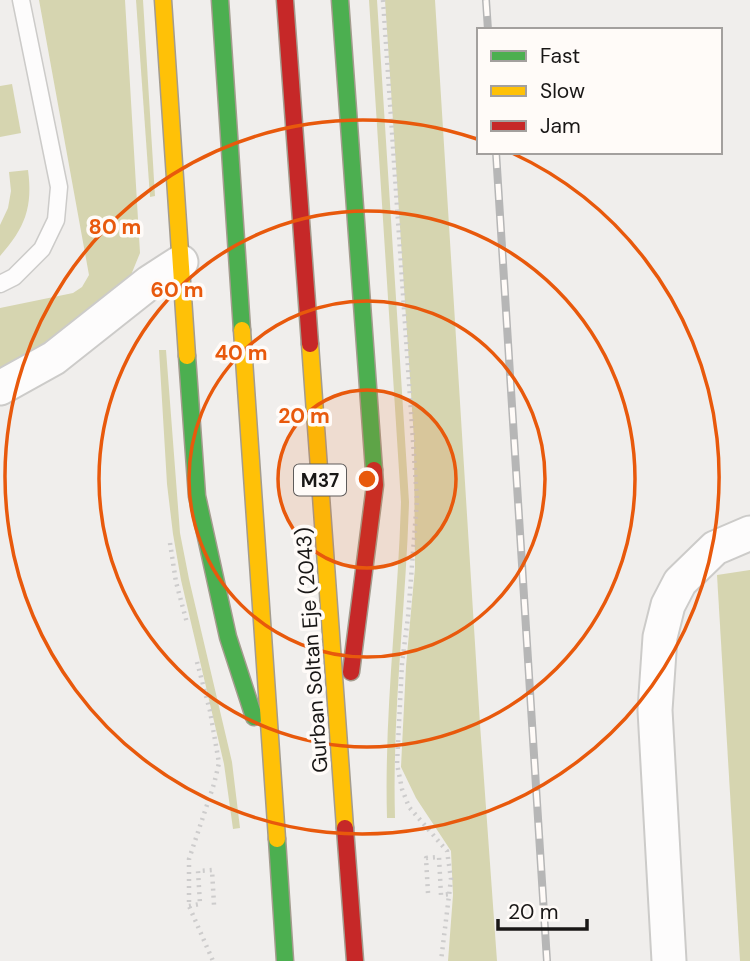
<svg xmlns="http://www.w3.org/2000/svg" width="750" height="961" font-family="'DM Sans',sans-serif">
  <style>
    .green { fill: #d6d5b0 }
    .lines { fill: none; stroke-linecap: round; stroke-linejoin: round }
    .lane-casing { stroke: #cccbc9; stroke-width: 19 }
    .street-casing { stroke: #cccbc9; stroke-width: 37 }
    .fast-casing { stroke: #a49c8e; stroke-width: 19 }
    .slow-casing { stroke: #a49c8e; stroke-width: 19 }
    .jam-casing { stroke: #a49c8e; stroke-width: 19 }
    .path { stroke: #cdcccc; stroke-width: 4.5; stroke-dasharray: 2 5; stroke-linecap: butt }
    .lane { stroke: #fdfcfc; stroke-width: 16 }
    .street { stroke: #fdfcfc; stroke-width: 33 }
    .fast { stroke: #4caf50; stroke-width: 16 }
    .slow { stroke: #ffc107; stroke-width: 16 }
    .jam { stroke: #c62828; stroke-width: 16 }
    .rail-casing { stroke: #b6b6b6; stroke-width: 8 }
    .rail { stroke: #fffbf8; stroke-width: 5; stroke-dasharray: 16; stroke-linecap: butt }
    .ring { fill: none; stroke: #e8590c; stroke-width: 3.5 }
    .labels { text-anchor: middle; stroke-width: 7; stroke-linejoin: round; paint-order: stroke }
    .shield { fill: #fffbf8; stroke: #5e5b5a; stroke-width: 2 }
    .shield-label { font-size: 19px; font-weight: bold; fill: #191716 }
    .street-label { font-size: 21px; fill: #191716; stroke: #fffbf8 }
    .centre { fill: #e8590c; stroke: #fffbf8; stroke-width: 3.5 }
    .ring-label { font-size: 21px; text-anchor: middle; font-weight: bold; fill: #e8590c; stroke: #fffbf8; stroke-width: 7; stroke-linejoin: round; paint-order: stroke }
  </style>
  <rect width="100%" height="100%" fill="#f0eeec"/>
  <!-- green -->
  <g class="green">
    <polygon points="39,0 125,0 140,253 122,297 0,385 0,308 73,293 82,287 89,275"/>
    <polygon points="136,0 143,0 155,196 150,197"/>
    <path d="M369 0H377L409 502C406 607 392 712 395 818H387C384 712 398 608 401 502Z"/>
    <polygon points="385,0 435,0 480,724 497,961 448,961 453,895 451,851 416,798 401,767 406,666 415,568 414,439"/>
    <polygon points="12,84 21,133 0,137 0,86"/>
    <path d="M28 170C33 207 25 228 0 256V225L8 208 11 191 9 172Z"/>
    <polygon points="159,350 166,350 180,533 189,579 232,762 240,828 233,829 224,764 181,580 173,534 167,484"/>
    <polygon points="750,570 750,961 740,961 717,575"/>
  </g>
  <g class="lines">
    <!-- lane casing -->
    <g class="lane-casing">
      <polyline id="lane" points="0,284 14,277 42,249 56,220 59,187 21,0"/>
    </g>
    <!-- street casing -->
    <g class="street-casing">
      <g id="street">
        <polyline points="0,388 54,358 150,282 181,262"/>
        <polyline points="669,961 655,710 660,637 668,605 680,582 715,548 750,533"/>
      </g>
    </g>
    <!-- fast casing -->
    <g class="fast-casing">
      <g id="fast">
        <polyline points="220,0 242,330"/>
        <polyline points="340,0 374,470"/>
        <polyline points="187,356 197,496 228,637 254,717"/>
        <polyline points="277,839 285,961"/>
      </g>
    </g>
    <!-- slow casing -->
    <g class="slow-casing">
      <g id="slow">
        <polyline points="163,0 187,356"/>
        <polyline points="242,330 277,839"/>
        <polyline points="310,344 345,828"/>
      </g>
    </g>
    <!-- jam casing -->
    <g class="jam-casing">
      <g id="jam">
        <polyline points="285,0 310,344"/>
        <polyline points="351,672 375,485 374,470"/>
        <polyline points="345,828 355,961"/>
      </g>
    </g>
    <!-- path -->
    <g class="path">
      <polyline points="383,0 417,500 408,617 402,663 397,764 402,789 409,807 447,851 451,879 441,961"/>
      <polyline points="170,543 176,582 187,623"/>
      <polyline points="197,662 210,711 219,763 214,784 189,859 189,906 213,961"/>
      <polyline points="428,893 426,858 439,857 441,895 450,894"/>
      <polyline points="189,906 200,904 198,871 212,870 214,905"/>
    </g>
    <!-- lane -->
    <use href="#lane" class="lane"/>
    <!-- street -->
    <use href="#street" class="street"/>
    <!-- fast -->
    <use href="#fast" class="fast"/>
    <!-- slow -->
    <use href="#slow" class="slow"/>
    <!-- jam -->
    <use href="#jam" class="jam"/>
    <!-- rail casing -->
    <g class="rail-casing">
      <g id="rail">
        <polyline points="486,0 488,30"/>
        <polyline points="496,152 547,961"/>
      </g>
    </g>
    <!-- rail -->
    <use href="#rail" class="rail"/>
  </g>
  <!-- distance rings -->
  <circle cx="367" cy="479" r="89" fill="#e8590c" fill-opacity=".12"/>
  <g class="ring">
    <circle cx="367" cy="479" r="89"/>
    <circle cx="367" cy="479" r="178"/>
    <circle cx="367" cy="479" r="268"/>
    <path d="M512 153A357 357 0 1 1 477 139"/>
  </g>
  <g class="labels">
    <!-- shield labels -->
    <rect class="shield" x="294" y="464.5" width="52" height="31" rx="5"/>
    <g class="shield-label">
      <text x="320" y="487">M37</text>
    </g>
    <!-- street labels -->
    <g class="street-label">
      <text transform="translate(312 650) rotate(-94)" y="7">Gurban Soltan Eje (2043)</text>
    </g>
  </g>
  <circle cx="367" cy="479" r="10" class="centre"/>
  <g class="ring-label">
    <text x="115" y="234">80 m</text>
    <text x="177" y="297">60 m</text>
    <text x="241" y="360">40 m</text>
    <text x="304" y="423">20 m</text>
  </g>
  <!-- legend -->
  <rect x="477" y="28" width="245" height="126" fill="#fffbf8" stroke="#a3a09e" stroke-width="2"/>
  <rect x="491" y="51" width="35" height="10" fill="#4caf50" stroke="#a3a09e" stroke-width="2"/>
  <text x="540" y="63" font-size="21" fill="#191716">Fast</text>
  <rect x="491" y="86" width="35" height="10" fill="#ffc107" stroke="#a3a09e" stroke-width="2"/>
  <text x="540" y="98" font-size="21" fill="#191716">Slow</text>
  <rect x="491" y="121" width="35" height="10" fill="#c62828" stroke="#a3a09e" stroke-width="2"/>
  <text x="540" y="133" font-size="21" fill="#191716">Jam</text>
  <!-- scale -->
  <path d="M498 919v10h89v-10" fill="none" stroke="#191716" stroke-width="3.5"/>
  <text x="508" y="919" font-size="21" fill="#191716" stroke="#fffbf8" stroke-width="5" paint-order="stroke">20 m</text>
</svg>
